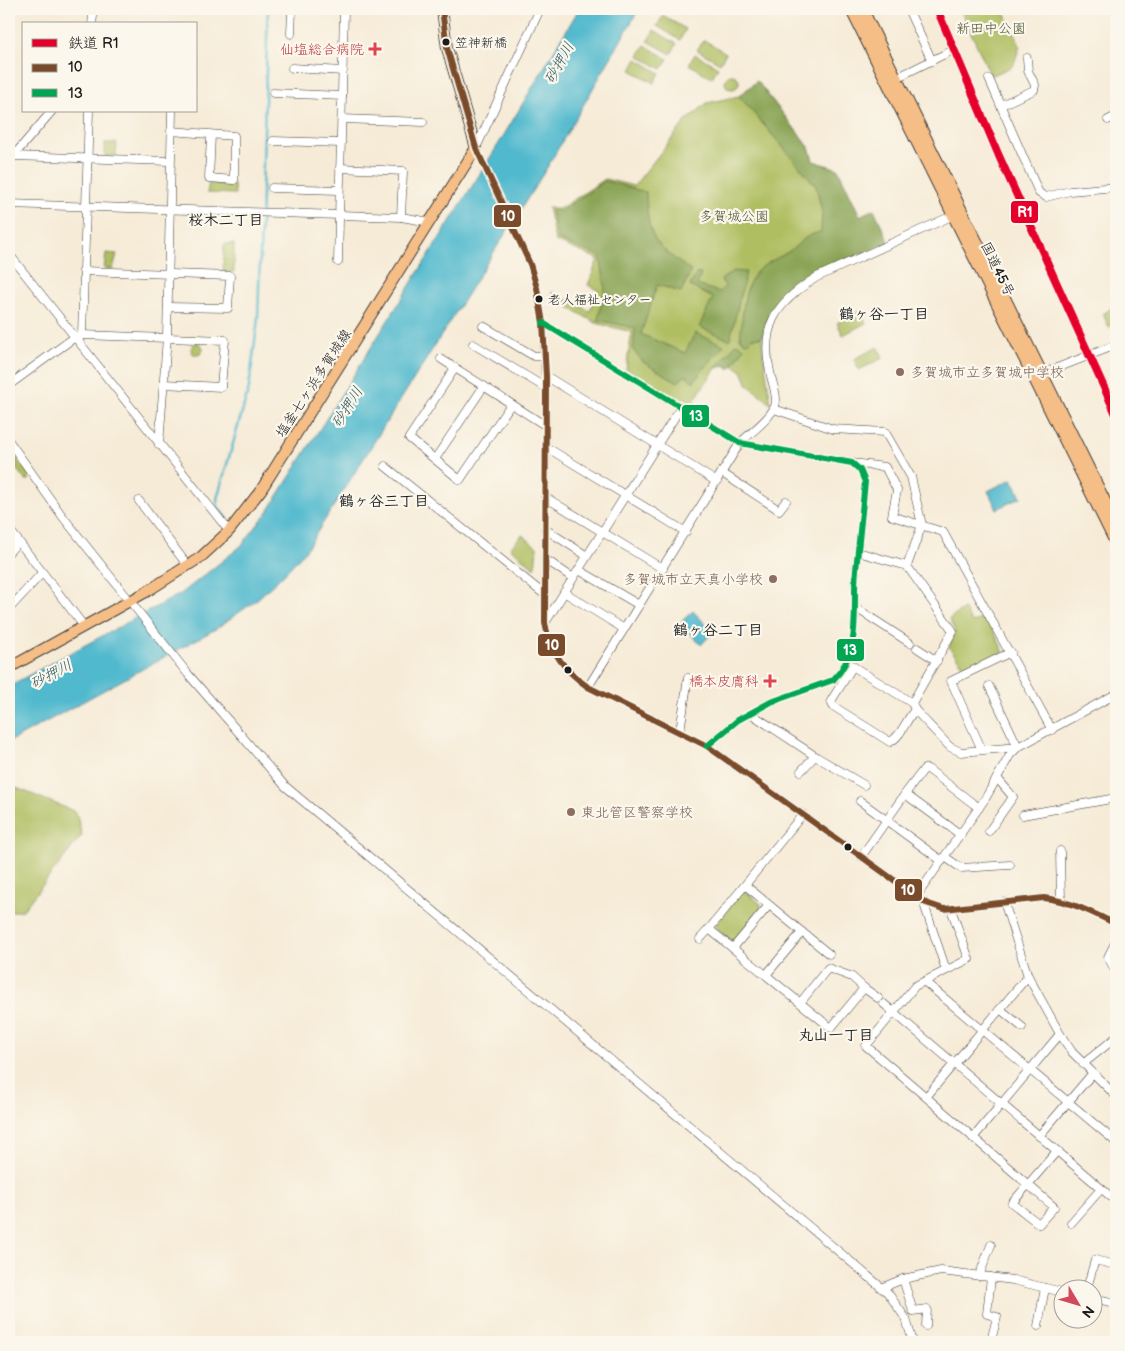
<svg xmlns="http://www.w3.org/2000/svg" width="1125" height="1351" font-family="'Balsamiq Sans','Klee One',sans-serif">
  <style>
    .green { fill: #afbe60; stroke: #666d3e }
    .forest { fill: #8ba556; stroke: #546039 }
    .water { fill: #51b9ce; stroke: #366a75 }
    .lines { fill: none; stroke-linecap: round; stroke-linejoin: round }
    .stream { stroke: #51b9ce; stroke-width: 2.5 }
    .minor-casing { stroke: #3d3b38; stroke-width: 9 }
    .major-casing { stroke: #3d3b38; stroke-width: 12 }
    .highway-casing { stroke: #3d3b38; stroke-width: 13 }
    .minor { stroke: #fff; stroke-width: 8 }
    .major { stroke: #f6be87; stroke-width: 10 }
    .highway { stroke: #f6be87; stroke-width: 11 }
    .bus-1-casing { stroke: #fbf7ec; stroke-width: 10 }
    .bus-2-casing { stroke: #fbf7ec; stroke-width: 10 }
    .bus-1 { stroke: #7a4b2a; stroke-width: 6 }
    .bus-2 { stroke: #00a651; stroke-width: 6 }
    .rail-1-casing { stroke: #fbf7ec; stroke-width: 11 }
    .rail-1 { stroke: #e4002b; stroke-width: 8 }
    .bus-dot { fill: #1c1c1c; stroke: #fbf7ec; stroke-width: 2 }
    .health-dot { fill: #e0444e; stroke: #fbf7ec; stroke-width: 2 }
    .education-dot { fill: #8d6e63; stroke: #fbf7ec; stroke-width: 2 }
    .labels { text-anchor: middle; stroke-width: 4.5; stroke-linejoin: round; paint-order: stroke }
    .bus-label { font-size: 13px; fill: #1c1c1c; stroke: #fbf7ec; text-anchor: start }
    .park-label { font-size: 14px; fill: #4f5534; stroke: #fbf7ec }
    .health-label { font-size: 14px; fill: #be3a42; stroke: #fbf7ec; text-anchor: end }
    .street-label { font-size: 14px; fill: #1c1c1c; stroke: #fbf7ec }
    .education-label { font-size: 14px; fill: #785e54; stroke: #fbf7ec; text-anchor: start }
    .water-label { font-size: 15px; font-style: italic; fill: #315b63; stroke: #fbf7ec }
    .neighbourhood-label { font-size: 15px; font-weight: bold; fill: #1c1c1c; stroke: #fbf7ec }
    .line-badge { stroke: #fbf7ec; stroke-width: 2 }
    .badge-label { font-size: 14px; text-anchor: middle; font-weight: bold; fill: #fff }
  </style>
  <rect width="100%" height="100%" fill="#fbf7ec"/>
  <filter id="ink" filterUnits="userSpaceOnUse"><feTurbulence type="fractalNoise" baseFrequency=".02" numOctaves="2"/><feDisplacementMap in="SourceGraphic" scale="10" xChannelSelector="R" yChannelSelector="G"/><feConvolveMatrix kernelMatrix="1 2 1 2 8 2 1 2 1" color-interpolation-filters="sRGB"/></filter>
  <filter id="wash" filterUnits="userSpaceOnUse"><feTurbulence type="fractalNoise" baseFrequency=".0096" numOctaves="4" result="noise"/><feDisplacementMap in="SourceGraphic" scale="20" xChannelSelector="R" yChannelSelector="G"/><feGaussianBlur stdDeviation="1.12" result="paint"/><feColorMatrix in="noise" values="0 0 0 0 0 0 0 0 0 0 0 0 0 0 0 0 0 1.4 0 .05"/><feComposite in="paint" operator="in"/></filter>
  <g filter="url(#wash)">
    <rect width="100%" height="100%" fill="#f6ebd7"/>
    <!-- green -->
    <g class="green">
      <polygon points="960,9 1003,9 1020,46 1013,66 991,76"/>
      <polygon points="663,16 686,29 680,40 657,26"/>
      <polygon points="654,30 677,44 671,54 648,41"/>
      <polygon points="704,40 726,53 720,63 697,50"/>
      <polygon points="645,45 668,59 662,69 639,56"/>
      <polygon points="695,54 718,67 712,78 689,64"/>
      <polygon points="637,59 660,73 654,83 631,70"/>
      <circle cx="732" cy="82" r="7"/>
      <polygon points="757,81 809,147 813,161 838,169 860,216 874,209 811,277 791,291 768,316 762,336 763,352 771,404 748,385 742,371 733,365 730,369 724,365 716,368 689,408 626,369 632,332 596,323 551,297 552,292 590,311 598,290 588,285 598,259 555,241 548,207 561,208 605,179 634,186 685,122 707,103 739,96"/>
      <polygon points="105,143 117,143 116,156 105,156"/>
      <polygon points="209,183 234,184 235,194 207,193"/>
      <polygon points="224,244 234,244 234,272 223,272"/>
      <polygon points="106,253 117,254 113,269 104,269"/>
      <polygon points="1116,305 1116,319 1109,328 1103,314"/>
      <polygon points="860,311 866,323 843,335 837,323"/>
      <circle cx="197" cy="349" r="6"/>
      <polygon points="878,347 883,358 859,370 854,359"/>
      <polygon points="12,458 16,459 30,476 29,480 25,480 11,462"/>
      <polygon points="522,535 537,547 535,568 510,548"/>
      <polygon points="964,609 972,623 986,616 1004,652 966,669 949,647 955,631 949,619"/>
      <polygon points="9,785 76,812 82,835 23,910 9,912"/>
      <polygon points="742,892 746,892 761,904 761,908 735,940 730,940 716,928 716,924"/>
    </g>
    <!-- forest -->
    <g class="forest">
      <path d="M757 81 809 147 813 161 838 169 860 216 874 209 889 242C843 263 774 280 762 337L752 338 747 344 740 338C743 319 742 291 754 275 762 264 775 260 786 253 802 244 801 236 821 232L822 212 816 186 739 96Z"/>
      <path d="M605 181 646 192C648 240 653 243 691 271L681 292 657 285 641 334 685 353 695 333 724 345 693 382 686 375 678 382 643 362 633 350 635 328 598 320 605 286 600 256 558 240 551 210 561 211Z"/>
      <polygon points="733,271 746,272 730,340 699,327 713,298 690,286 697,273 701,274 697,285 719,292 725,286 721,280"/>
      <polygon points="737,343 744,348 730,369 725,365 716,368"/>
    </g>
    <!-- water -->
    <g class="water">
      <polygon points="579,9 639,9 548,166 306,550 283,575 254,602 214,630 9,742 9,686 182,593 241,546 269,510 498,145"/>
      <polygon points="1012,479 1021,497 997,509 988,491"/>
      <polygon points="693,611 713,632 701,645 680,623"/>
    </g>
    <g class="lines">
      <!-- stream -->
      <polyline class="stream" points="227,518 218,507 217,499 249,388 258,318 268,9"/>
    </g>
  </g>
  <g filter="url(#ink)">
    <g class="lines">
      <!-- minor casing -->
      <g class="minor-casing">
        <g id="minor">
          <path d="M540 9 476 148 530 264 537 288 543 323 546 388 545 623C550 652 565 671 588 687L707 746 926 903 944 909 1044 898C1070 901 1093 913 1116 924"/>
          <polyline points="908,9 932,61"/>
          <polyline points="92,24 94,9"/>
          <polyline points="291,34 292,9"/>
          <polyline points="292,68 343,71"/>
          <polyline points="989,79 1039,193 1046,197 1070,191 1116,187"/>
          <polyline points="892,80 949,52"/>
          <polyline points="273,93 342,96"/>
          <polyline points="1001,105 1034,90 1035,85 1028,71 1027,58"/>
          <polyline points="342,119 423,122"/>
          <polyline points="1108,120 1116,116"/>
          <polyline points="171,131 234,136 234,180 209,178 211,135"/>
          <polyline points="273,141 341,143"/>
          <polyline points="13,156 170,161"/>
          <polyline points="9,161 52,111"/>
          <polyline points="340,168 403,171 401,217"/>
          <polyline points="272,188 339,190"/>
          <polyline points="9,204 401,217 430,222"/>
          <polyline points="9,254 229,531"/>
          <polyline points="338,262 344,9"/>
          <polyline points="83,271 230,276 228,308 168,307"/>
          <polyline points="1116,296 1116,298"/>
          <path d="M543 323 740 443 852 463 860 470 865 482C862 512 859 541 856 570 852 607 863 651 833 680L771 702 738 720 707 746"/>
          <polyline points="483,326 534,356 545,356"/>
          <polyline points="82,335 225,340 221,387 164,384"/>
          <polyline points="79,338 82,335 89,111"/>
          <polyline points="473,344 546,388"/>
          <polyline points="441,359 546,426"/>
          <polyline points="455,368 409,438 460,480 511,404"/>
          <polyline points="1039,375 1116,345"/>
          <polyline points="546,376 717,482"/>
          <polyline points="9,385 75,337"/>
          <polyline points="774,409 833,429 885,432 911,477 922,525 907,566"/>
          <polyline points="9,441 63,517 188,674 285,786 888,1293 906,1319 913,1342"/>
          <polyline points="159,445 167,337 172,111"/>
          <polyline points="546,447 686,532"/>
          <polyline points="435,459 484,386"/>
          <polyline points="852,463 885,467 897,490 892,516 943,532 1052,730"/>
          <polyline points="385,466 545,595"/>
          <polyline points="722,473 779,510 786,501"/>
          <polyline points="545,497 663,569"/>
          <polyline points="139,501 188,566"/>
          <polyline points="9,529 83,625"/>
          <polyline points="545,529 587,556"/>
          <polyline points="9,552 18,542"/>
          <polyline points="858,552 907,566 953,631 912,703"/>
          <polyline points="545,559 573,578"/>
          <polyline points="579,570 639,605"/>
          <polyline points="564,592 624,629"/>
          <polyline points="856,608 910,643"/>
          <polyline points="9,609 42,573"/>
          <polyline points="545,623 681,407"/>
          <polyline points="917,648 937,661"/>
          <polyline points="846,662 912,703 915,710 950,747 961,752 1018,747 989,686"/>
          <path d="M853 666 831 701 833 706 890 742C902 736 906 719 915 710"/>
          <path d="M588 687 740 443C751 432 769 420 775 406 778 396 773 386 771 376 759 327 775 303 817 277L956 214"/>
          <polyline points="750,713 815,756 801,771"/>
          <polyline points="680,731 688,678"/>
          <polyline points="982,750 951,681 1011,652"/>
          <polyline points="815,756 864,785"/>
          <polyline points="905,794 924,769 928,769 979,808"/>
          <polyline points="860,801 942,861"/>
          <polyline points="1023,815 1116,798"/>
          <polyline points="989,831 1013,797 997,778"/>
          <polyline points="1060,851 1061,901"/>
          <polyline points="861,857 905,794 961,835"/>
          <polyline points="945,857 961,868 1010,865"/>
          <polyline points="745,885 802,932 766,975"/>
          <polyline points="916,897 985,799 1010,755 1018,747 1116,694"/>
          <polyline points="1004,902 1028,976 1060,1034 1072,1052 1116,1096"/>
          <polyline points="926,903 925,907 946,970"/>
          <path d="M951 909 969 959 915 986 866 1046C929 1099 991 1153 1054 1207L1039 1224 1012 1203 1057 1151"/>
          <polyline points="802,932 829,954"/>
          <polyline points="700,939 709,929"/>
          <polyline points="1116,941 1108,957 1116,972"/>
          <polyline points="733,948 769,905"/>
          <polyline points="925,982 1116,1142"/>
          <polyline points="864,988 878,998"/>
          <polyline points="800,1003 828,968 852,977 864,988 831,1028 709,929 803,814"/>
          <polyline points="884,1004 1116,1201"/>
          <polyline points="1000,1009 1022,1027"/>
          <polyline points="1083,1064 1114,1039 1116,1043"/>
          <polyline points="926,1097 1028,976"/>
          <polyline points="1039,1136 1092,1074"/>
          <polyline points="973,1138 1060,1034"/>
          <polyline points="1071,1223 1101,1189"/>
          <polyline points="979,1276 991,1245"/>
          <polyline points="991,1277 987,1314 997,1317 991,1341"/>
          <polyline points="903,1279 913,1311 927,1309 926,1326"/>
          <polyline points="881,1288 903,1279 941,1271 1013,1280 1062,1292"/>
          <polyline points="1087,1288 1095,1260 1115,1265"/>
          <polyline points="1092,1298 1116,1303"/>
          <polyline points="1071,1319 1071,1318"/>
          <polyline points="1038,1326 1045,1288"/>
        </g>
      </g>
      <!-- major casing -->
      <g class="major-casing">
        <polyline id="major" points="9,668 146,592 201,557 229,531 261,490 476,148 447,48 442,9"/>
      </g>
      <!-- highway casing -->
      <g class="highway-casing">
        <g id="highway">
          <polyline points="851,9 1116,543"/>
          <polyline points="862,9 1116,524"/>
        </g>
      </g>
      <!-- minor -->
      <use href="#minor" class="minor"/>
      <!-- major -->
      <use href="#major" class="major"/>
      <!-- highway -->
      <use href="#highway" class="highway"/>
      <!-- bus-1 casing -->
      <g class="bus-1-casing">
        <path id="bus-1" d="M442 9 447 48 476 148 530 264 537 288 543 323 546 376 545 623C550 652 565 671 588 687L707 746 926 903 944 909 1044 898C1070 901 1093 913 1116 924"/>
      </g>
      <!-- bus-2 casing -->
      <g class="bus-2-casing">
        <path id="bus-2" d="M543 323 740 443 852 463 860 470 865 482C862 512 859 541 856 570 852 607 863 651 833 680L771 702 738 720 707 746"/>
      </g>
      <!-- bus-1 -->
      <use href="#bus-1" class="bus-1"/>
      <!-- bus-2 -->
      <use href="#bus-2" class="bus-2"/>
      <!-- rail-1 casing -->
      <g class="rail-1-casing">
        <polyline id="rail-1" points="937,9 999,156 1116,414"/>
      </g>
      <!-- rail-1 -->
      <use href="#rail-1" class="rail-1"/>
    </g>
  </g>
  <!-- markers -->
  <g class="bus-dot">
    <circle cx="446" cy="42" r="4.5"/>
    <circle cx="539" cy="299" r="4.5"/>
    <circle cx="568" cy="670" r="4.5"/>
    <circle cx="848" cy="847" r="4.5"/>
  </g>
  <g class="health-dot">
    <path d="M372.5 41.5h5v5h5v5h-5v5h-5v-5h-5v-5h5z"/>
    <path d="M767.5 673.5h5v5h5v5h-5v5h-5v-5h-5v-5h5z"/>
  </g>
  <g class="education-dot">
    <circle cx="900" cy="372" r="5"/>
    <circle cx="773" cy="579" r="5"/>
    <circle cx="571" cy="812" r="5"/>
  </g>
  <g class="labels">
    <!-- bus labels -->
    <g class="bus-label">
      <text x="455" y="47">笠神新橋</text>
      <text x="548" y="304">老人福祉センター</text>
    </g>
    <!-- park labels -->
    <g class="park-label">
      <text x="991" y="33">新田中公園</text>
      <text x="734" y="221">多賀城公園</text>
    </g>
    <!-- health labels -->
    <g class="health-label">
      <text x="364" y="54">仙塩総合病院</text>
      <text x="759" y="686">橋本皮膚科</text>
    </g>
    <!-- street labels -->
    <g class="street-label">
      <text transform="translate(998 269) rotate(64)" y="5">国道45号</text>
      <text transform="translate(313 383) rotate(-57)" y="5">塩釜七ヶ浜多賀城線</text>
    </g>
    <!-- education labels -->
    <g class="education-label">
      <text x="910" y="377">多賀城市立多賀城中学校</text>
      <text x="763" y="584" text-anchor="end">多賀城市立天真小学校</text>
      <text x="581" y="817">東北管区警察学校</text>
    </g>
    <!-- water labels -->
    <g class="water-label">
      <text transform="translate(559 63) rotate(-61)" y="5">砂押川</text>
      <text transform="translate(347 407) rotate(-58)" y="5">砂押川</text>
      <text transform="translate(51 674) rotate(-28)" y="5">砂押川</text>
    </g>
    <!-- neighbourhood labels -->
    <g class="neighbourhood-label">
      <text x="226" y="225">桜木二丁目</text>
      <text x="884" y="319">鶴ヶ谷一丁目</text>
      <text x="384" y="506">鶴ヶ谷三丁目</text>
      <text x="718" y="635">鶴ヶ谷二丁目</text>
      <text x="836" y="1040">丸山一丁目</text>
    </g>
  </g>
  <g class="line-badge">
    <rect x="1010" y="200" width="29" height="24" rx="5" fill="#e4002b"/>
    <rect x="493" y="204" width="29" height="24" rx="5" fill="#7a4b2a"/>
    <rect x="681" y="404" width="29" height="24" rx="5" fill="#00a651"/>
    <rect x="537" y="633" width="29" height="24" rx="5" fill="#7a4b2a"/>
    <rect x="836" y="638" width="29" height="24" rx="5" fill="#00a651"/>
    <rect x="894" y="878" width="29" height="24" rx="5" fill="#7a4b2a"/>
  </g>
  <g class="badge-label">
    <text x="1025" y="217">R1</text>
    <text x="508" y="221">10</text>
    <text x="696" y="421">13</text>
    <text x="552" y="650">10</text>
    <text x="850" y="655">13</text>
    <text x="908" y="895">10</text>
  </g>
  <!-- margin -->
  <rect width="1125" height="1351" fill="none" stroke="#fbf7ec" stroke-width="30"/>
  <!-- legend -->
  <rect x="22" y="22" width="175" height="90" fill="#fbf7ec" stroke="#a29f99"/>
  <rect x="32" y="39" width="25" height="8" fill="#e4002b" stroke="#a29f99"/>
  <text x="68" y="48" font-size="15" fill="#1c1c1c">鉄道 R1</text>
  <rect x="32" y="64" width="25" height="8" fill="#7a4b2a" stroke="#a29f99"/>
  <text x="68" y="72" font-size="15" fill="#1c1c1c">10</text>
  <rect x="32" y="89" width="25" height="8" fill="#00a651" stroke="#a29f99"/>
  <text x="68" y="98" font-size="15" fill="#1c1c1c">13</text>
  <!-- north arrow -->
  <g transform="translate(1078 1304) rotate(128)"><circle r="24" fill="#fbf7ec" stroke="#a29f99"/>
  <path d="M0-4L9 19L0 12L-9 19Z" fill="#d1495b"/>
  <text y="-8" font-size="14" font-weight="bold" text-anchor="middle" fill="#1c1c1c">N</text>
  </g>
</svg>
